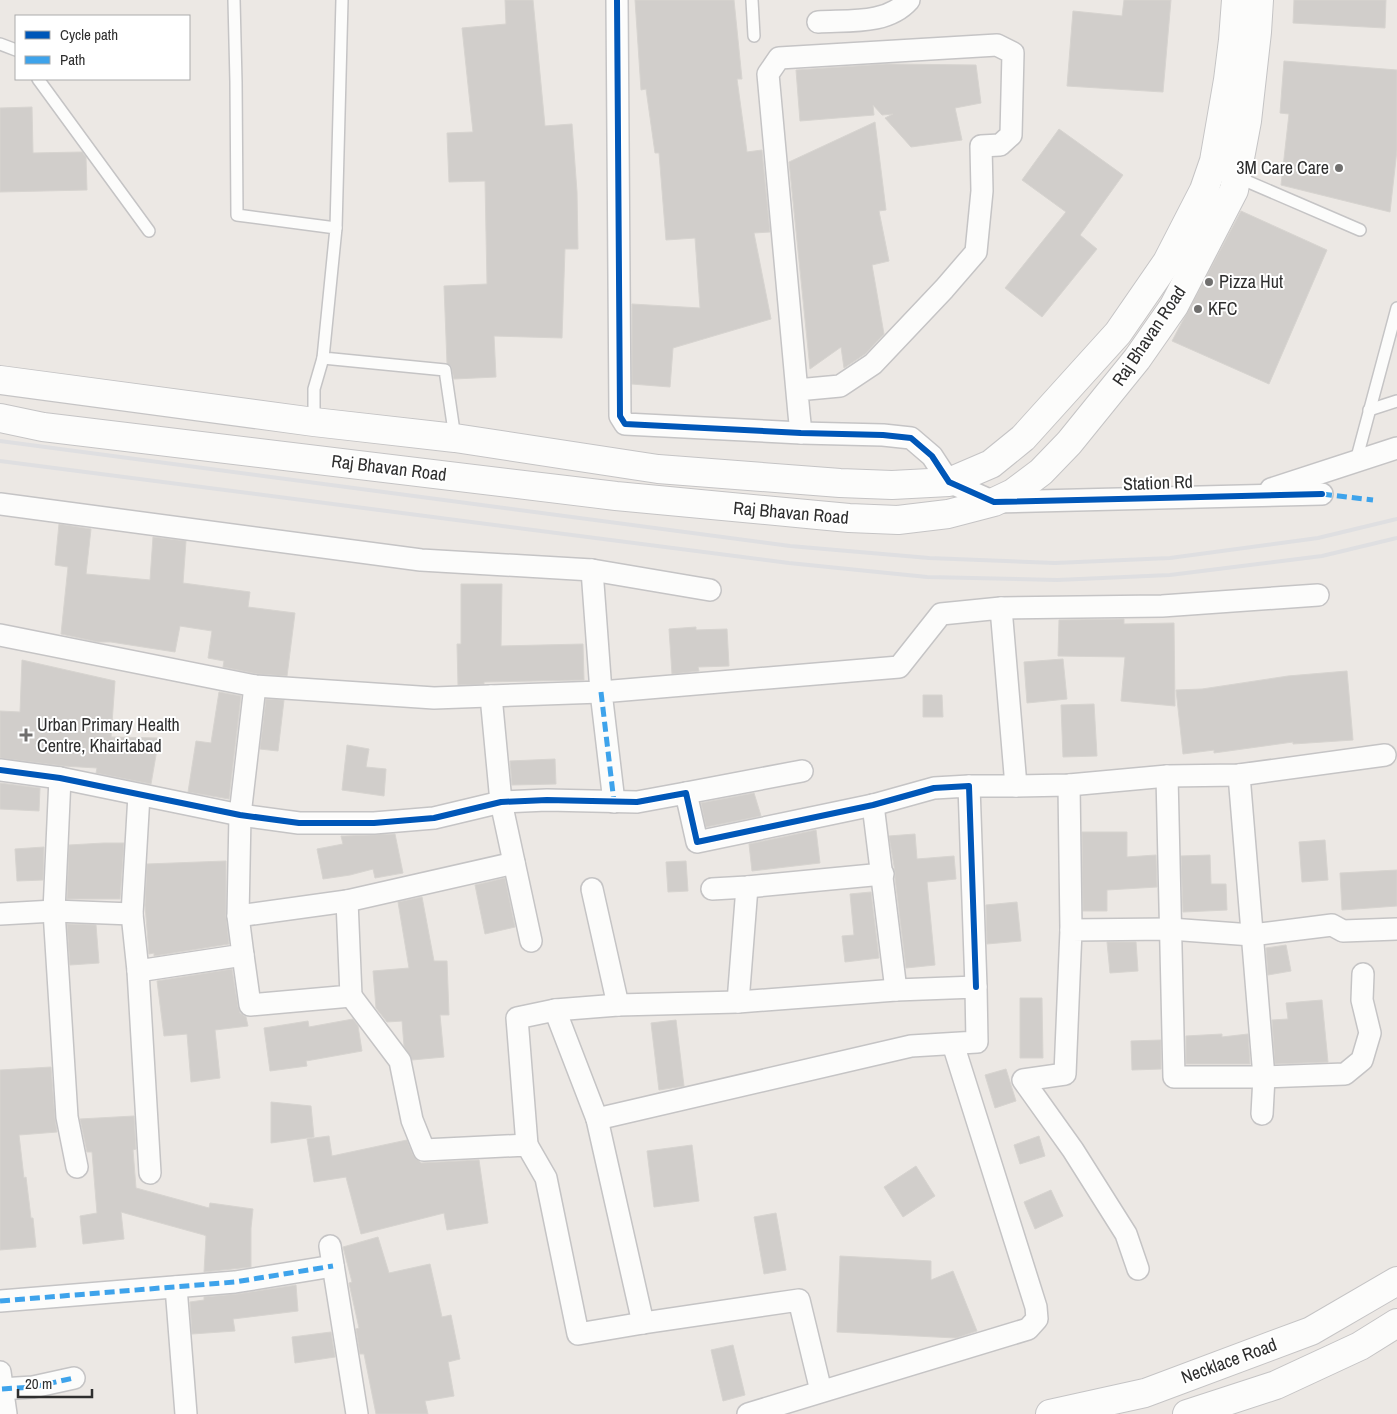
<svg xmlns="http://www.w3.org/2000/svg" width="1397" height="1414" font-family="'Archivo Narrow',sans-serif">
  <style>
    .building { fill: #d1cecb; stroke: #d7d4d0 }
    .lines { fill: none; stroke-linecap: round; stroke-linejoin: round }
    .lane-casing { stroke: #c5c4c5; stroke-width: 14 }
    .street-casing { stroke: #c5c4c5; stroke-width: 24 }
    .secondary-casing { stroke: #c5c4c5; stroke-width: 30 }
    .lane { stroke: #fcfcfb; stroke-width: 11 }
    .street { stroke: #fcfcfb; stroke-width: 21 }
    .secondary { stroke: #fcfcfb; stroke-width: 28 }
    .rail { stroke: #dfdfe1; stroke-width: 4 }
    .quiet { stroke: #3ea3eb; stroke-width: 5; stroke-dasharray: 10 5; stroke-linecap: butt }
    .cycleway-casing { stroke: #fff; stroke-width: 9 }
    .cycleway { stroke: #0057b8; stroke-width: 6 }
    .poi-dot { fill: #706f6e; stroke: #fff; stroke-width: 2 }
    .labels { text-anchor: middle; stroke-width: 4; stroke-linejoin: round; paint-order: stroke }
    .poi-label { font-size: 18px; fill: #2e2e2e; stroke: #fff; text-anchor: start }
    .street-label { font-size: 18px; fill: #2e2e2e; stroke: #fff }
  </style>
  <rect width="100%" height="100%" fill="#ece8e4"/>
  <!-- building -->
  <g class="building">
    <polygon points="505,0 533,0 545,126 572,124 577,192 578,249 565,249 562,338 494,336 496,377 454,379 451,366 447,363 444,286 487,284 485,181 449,182 447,133 473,132 462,28 506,24"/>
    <polygon points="635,0 734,0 742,79 737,79 747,152 762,150 770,232 754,233 771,319 673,348 670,387 632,384 632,304 700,308 695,238 666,240 659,153 655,153 646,89 641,90"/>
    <polygon points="1124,0 1171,0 1163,92 1067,86 1073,11 1122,16"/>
    <polygon points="1294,0 1386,0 1385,28 1293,23"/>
    <polygon points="1284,61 1397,70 1397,150 1390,212 1281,185 1289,114 1280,113"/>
    <polygon points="886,64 976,65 981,103 955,108 962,140 911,147 885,118 893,114 882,115 873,105 874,115 800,121 796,70"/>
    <polygon points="32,107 33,153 82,152 86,157 87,190 0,192 0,108"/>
    <polygon points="875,122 886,210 879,211 889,261 872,265 884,334 865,354 844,368 841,347 810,369 789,162"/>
    <polygon points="1059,129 1123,175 1080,235 1097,249 1042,317 1005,288 1066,212 1022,180"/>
    <polygon points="1241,211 1327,250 1269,384 1172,341"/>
    <polygon points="59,524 91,529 86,574 150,580 153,537 186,541 183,583 250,592 248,607 295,613 287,676 257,674 223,667 224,661 208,658 212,631 180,626 175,652 111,642 98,642 61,634 68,567 55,565"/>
    <polygon points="461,584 502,584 501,646 583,644 584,680 484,682 484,684 458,685 457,644 461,644"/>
    <polygon points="1124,619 1124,624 1174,623 1175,706 1121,701 1125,657 1058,656 1059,620"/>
    <polygon points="696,627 696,630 727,629 729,666 698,667 699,671 672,674 669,629"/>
    <polygon points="1063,659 1067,699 1027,703 1024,662"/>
    <polygon points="22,660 115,681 111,737 159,738 151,784 96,773 97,768 63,766 0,758 0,711 20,712"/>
    <polygon points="1347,671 1353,740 1293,744 1293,742 1214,753 1214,750 1183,754 1176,690 1202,689 1288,676"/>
    <polygon points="219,692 241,696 229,799 188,792 196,741 211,743"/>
    <polygon points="923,695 942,695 943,717 923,717"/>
    <polygon points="266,699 284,700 278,751 260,749"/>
    <polygon points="1094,704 1097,756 1063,757 1061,705"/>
    <polygon points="347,745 369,749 366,767 386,769 384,796 342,790"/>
    <polygon points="555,759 556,784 512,785 510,761"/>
    <polygon points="0,783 40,788 39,811 0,809"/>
    <polygon points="754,793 761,816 706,827 701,803"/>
    <polygon points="816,830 820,863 752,871 749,844"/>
    <polygon points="1082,832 1127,832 1127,857 1156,855 1157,887 1107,890 1107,911 1083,911"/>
    <polygon points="395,834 403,873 375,878 373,869 350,875 323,879 317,849 343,844 341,836 345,836"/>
    <polygon points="915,834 917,859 954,856 956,879 927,882 935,965 906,968 895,878 895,872 889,836"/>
    <polygon points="1325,840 1328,880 1302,882 1299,842"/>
    <polygon points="104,843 124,843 120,899 67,899 69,845"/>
    <polygon points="44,847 43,880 17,881 15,849"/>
    <polygon points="1210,855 1211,884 1226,884 1227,910 1183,912 1181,856"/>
    <polygon points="226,861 226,916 229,944 154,956 154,953 149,954 145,905 147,864"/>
    <polygon points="686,861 688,891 668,892 666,862"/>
    <polygon points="1397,870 1397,906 1342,910 1340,873"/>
    <polygon points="505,878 515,927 485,934 475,885"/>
    <polygon points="871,892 879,958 845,962 842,936 854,935 850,894"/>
    <polygon points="422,897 434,961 447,961 449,1015 440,1015 444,1057 412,1060 404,1046 402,1021 387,1022 376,1008 373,971 409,968 398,902"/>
    <polygon points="1017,902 1021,941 987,944 986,905"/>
    <polygon points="67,924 96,925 99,963 70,965"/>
    <polygon points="1107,942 1136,942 1138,971 1110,973"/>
    <polygon points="1286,945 1291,971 1268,975 1266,948"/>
    <polygon points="232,969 238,1007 240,1013 246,1017 248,1026 215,1030 220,1078 191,1082 187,1034 164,1036 157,981"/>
    <polygon points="1020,998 1042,998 1043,1058 1020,1058"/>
    <polygon points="1322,1000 1328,1062 1275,1064 1272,1020 1288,1019 1286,1003"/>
    <polygon points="353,1019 358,1026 362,1051 306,1061 307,1066 270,1071 264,1028 308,1021 309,1027"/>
    <polygon points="676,1020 684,1086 659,1090 651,1023"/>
    <polygon points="1222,1034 1222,1037 1248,1034 1250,1064 1186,1064 1186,1036"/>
    <polygon points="1161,1040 1161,1069 1132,1070 1131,1041"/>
    <polygon points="51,1067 55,1118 57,1132 19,1135 24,1178 26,1177 31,1218 33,1218 36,1247 0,1250 0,1070"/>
    <polygon points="1006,1069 1016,1101 995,1108 985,1075"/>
    <polygon points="271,1102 311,1106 314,1137 271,1143"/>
    <polygon points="134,1116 136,1149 133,1150 136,1188 209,1208 210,1203 253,1209 251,1228 251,1267 204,1272 206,1236 204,1235 121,1212 124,1239 83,1244 80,1216 97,1213 92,1152 87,1152 80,1119"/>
    <polygon points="329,1136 332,1156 407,1140 413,1155 421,1163 479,1160 488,1223 447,1230 444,1213 361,1234 346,1177 314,1182 307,1139"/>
    <polygon points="1039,1136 1045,1156 1020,1164 1014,1145"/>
    <polygon points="692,1145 699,1201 654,1207 647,1151"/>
    <polygon points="916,1166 935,1196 903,1217 884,1187"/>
    <polygon points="1051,1190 1063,1216 1035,1229 1024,1202"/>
    <polygon points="776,1213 786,1270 764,1274 754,1217"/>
    <polygon points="378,1237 389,1273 430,1264 442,1317 451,1315 460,1359 448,1362 454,1396 425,1401 428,1414 376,1414 364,1354 360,1354 356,1329 359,1328 349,1283 352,1282 343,1247"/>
    <polygon points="840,1256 931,1261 931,1280 953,1271 977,1331 956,1338 837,1332"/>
    <polygon points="296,1285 298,1311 233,1319 235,1331 192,1334 190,1302 204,1300 204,1297 237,1294"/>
    <polygon points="331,1332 335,1357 295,1363 292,1337"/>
    <polygon points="733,1345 745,1395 723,1401 711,1350"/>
  </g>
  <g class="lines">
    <!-- lane casing -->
    <g class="lane-casing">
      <g id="lane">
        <polyline points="234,0 236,82 237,215 336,228 323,358 445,370 455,438"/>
        <polyline points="752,0 754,36"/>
        <polyline points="0,44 16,50"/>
        <polyline points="38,79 149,231"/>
        <polyline points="1237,177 1360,230"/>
        <polyline points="336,228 342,0"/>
        <polyline points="1369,410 1397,401"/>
        <polyline points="314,422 314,389 323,358"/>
        <polyline points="1356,461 1397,308"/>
      </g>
    </g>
    <!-- street casing -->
    <g class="street-casing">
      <g id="street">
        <polyline points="617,0 620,416 625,424 801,433 883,435 911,438 932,456 949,482 994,502 1322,494"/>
        <path d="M818 22C848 20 887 25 909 0"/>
        <polyline points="797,390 840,386 873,364 944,289 976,252 982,191 981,146 1000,145 1011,135 1013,53 997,45 779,58 768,74 799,414 801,433"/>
        <polyline points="1271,489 1397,448"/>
        <polyline points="0,504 421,560 592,570 710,590"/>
        <polyline points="1001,608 1162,606 1318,595"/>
        <polyline points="0,635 255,686 434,698 601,692 592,570"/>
        <polyline points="491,696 501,802 531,941"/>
        <polyline points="0,770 60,778 240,815 299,823 374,823 434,818 501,802 547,800 637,802 686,793 697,842 873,805 934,788 969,786 976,987"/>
        <polyline points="1239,775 1264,1077 1262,1114"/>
        <polyline points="1167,776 1174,1077 1264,1077 1345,1074 1362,1060 1370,1033 1362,1000 1363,974"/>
        <polyline points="60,778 54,911 67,1117 77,1167"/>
        <polyline points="1069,785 1071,930"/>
        <polyline points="1016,786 1069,785 1167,776 1239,775 1385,755"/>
        <polyline points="686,793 802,771"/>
        <polyline points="139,795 132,914 138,971 243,955 238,916 347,901 514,863"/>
        <polyline points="614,802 601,692 899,667 941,614 1001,608 1016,786 969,786"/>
        <polyline points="873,805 896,990"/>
        <polyline points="592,889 618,1005"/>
        <polyline points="712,889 747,887 883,874"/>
        <polyline points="0,914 54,911 132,914"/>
        <polyline points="238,916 240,815 255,686"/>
        <polyline points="243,955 250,1005 351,996 347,901"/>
        <polyline points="138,971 150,1173"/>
        <polyline points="351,996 400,1061 412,1120 424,1150 527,1145 546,1178 578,1334 643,1323 799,1300 821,1391"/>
        <polyline points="738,1002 747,887"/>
        <polyline points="555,1010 618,1005 738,1002 896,990 976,987 977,1042 911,1046 597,1119"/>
        <polyline points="527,1145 517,1018 555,1010 597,1119 643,1323"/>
        <polyline points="330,1246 357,1414"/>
        <polyline points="1138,1269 1126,1234 1073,1150 1023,1080 1065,1074 1071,930 1170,929 1252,935 1332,925 1343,931 1397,929"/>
        <polyline points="176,1287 186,1414"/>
        <polyline points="0,1301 235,1282 333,1266"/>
        <polyline points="0,1372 6,1414"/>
        <polyline points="0,1389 33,1387 74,1378"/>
        <polyline points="748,1414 1028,1329 1037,1319 1036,1307 953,1044"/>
      </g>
    </g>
    <!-- secondary casing -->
    <g class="secondary-casing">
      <g id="secondary">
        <polyline points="0,380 314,422 455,438 658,469 840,483 892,485 949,482 991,464 1023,438 1118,333 1167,262 1204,190 1214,161 1228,80 1233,40 1236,0"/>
        <polyline points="0,418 43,427 616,496 849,518 898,520 948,514 994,502 1013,493 1041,472 1069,443 1137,359 1174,306 1234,190 1247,121 1257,32 1259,0"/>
        <polyline points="1050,1414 1145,1393 1311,1331 1397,1281"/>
        <polyline points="1187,1414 1276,1385 1360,1346 1397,1323"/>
      </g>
    </g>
    <!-- lane -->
    <use href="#lane" class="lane"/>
    <!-- street -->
    <use href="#street" class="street"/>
    <!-- secondary -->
    <use href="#secondary" class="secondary"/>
    <!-- rail -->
    <g class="rail">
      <polyline points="0,441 790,546 929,558 1055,563 1170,558 1318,538 1397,519"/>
      <polyline points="0,461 789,563 927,577 1057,580 1170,575 1322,556 1397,538"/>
    </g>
    <!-- quiet -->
    <g class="quiet">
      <polyline points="1322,494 1373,500"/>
      <polyline points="601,692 614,802"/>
      <polyline points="0,1301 235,1282 333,1266"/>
      <polyline points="2,1389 33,1387 74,1378"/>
    </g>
    <!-- cycleway casing -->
    <g class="cycleway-casing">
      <g id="cycleway">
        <polyline points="617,0 620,416 625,424 801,433 883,435 911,438 932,456 949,482 994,502 1322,494"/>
        <polyline points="0,770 60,778 240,815 299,823 374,823 434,818 501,802 547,800 637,802 686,793 697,842 873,805 934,788 969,786 976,987"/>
      </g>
    </g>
    <!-- cycleway -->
    <use href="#cycleway" class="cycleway"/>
  </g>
  <!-- markers -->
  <g class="poi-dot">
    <circle cx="1339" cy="168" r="5"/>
    <circle cx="1209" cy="282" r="5"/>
    <circle cx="1198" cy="309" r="5"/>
    <path d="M23.5 727.5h5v5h5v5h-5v5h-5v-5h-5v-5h5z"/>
  </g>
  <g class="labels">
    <!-- poi labels -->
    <g class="poi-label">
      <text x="1329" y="174" text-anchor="end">3M Care Care</text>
      <text x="1219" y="288">Pizza Hut</text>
      <text x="1208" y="315">KFC</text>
      <text x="37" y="731">Urban Primary Health<tspan x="37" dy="21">Centre, Khairtabad</tspan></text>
    </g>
    <!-- street labels -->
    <g class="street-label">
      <text transform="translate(1149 336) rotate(-56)" y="6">Raj Bhavan Road</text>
      <text transform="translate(389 468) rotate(7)" y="6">Raj Bhavan Road</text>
      <text transform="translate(1158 483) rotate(-2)" y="6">Station Rd</text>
      <text transform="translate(791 513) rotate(5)" y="6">Raj Bhavan Road</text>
      <text transform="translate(1229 1361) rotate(-20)" y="6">Necklace Road</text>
    </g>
  </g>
  <!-- legend -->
  <rect x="15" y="15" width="175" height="65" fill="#ffffff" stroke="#ababab"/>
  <rect x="25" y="31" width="25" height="8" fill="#0057b8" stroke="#ababab"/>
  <text x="60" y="40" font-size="15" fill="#2e2e2e">Cycle path</text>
  <rect x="25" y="56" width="25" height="8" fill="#3ea3eb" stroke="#ababab"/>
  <text x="60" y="65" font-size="15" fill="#2e2e2e">Path</text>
  <!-- scale -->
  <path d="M18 1389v8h74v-8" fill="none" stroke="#2e2e2e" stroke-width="2.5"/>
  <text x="25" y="1389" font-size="15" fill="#2e2e2e" stroke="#ffffff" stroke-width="4" paint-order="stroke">20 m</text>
</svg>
